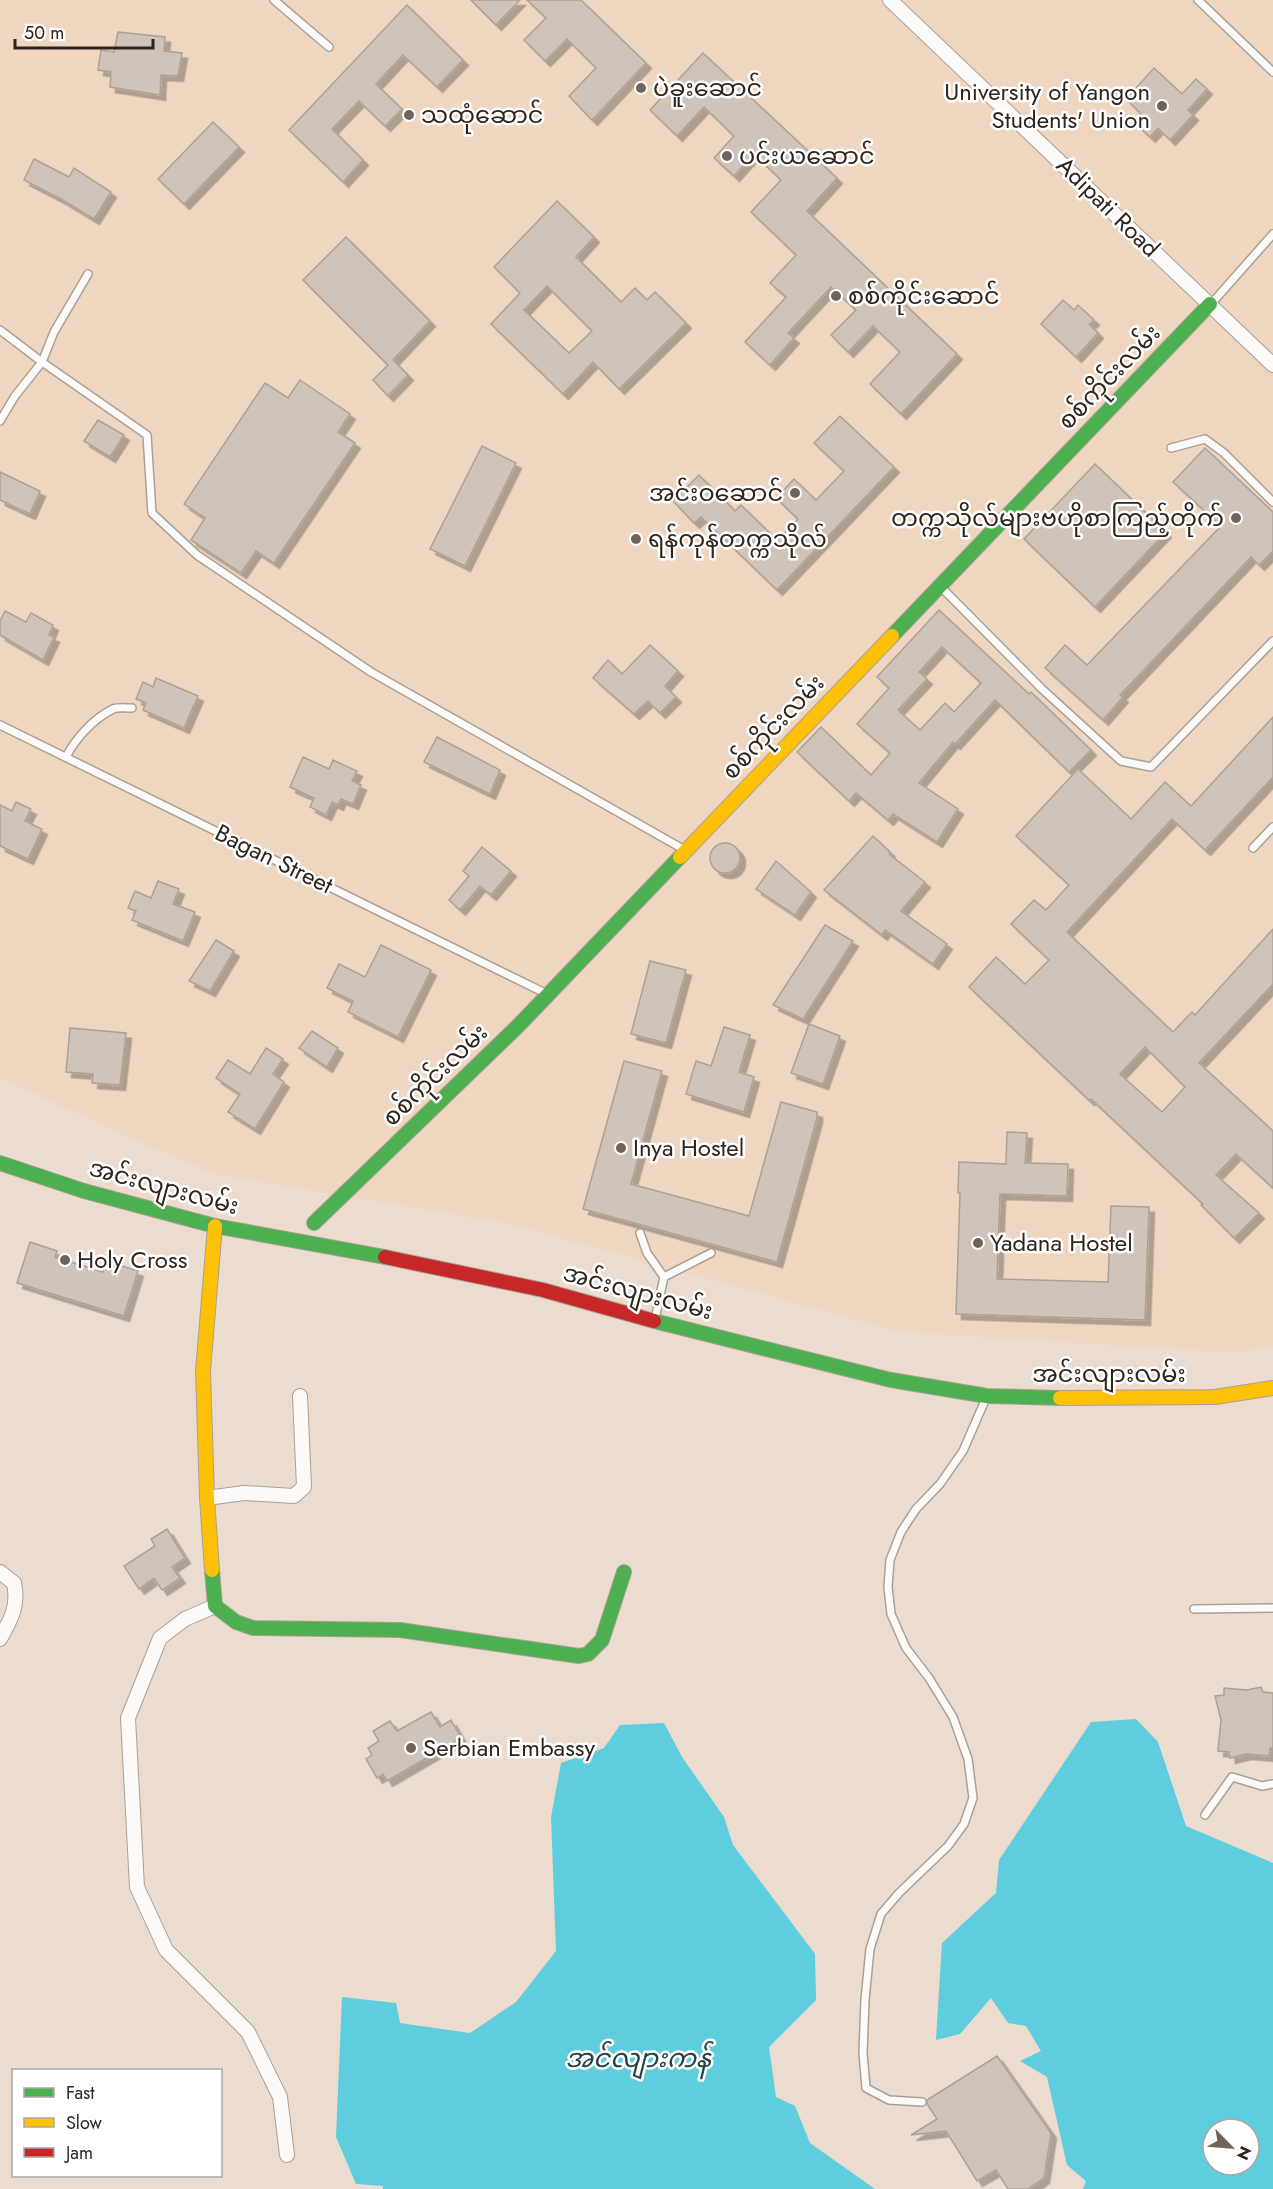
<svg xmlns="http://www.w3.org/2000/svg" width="1273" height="2189" font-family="Jost,'Noto Sans Myanmar',sans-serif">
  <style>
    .built { fill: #efd6c0 }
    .water { fill: #5ecdde; fill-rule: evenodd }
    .building { fill: #d0c4ba; stroke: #aca196; stroke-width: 1.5; fill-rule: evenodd; filter: url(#shadow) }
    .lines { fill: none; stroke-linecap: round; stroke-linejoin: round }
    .lane-casing { stroke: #aba095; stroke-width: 10 }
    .street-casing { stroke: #aba095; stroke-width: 16 }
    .fast-casing { stroke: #aba095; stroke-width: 16 }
    .slow-casing { stroke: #aba095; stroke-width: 16 }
    .jam-casing { stroke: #aba095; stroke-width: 16 }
    .lane { stroke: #fcfaf8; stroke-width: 7 }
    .street { stroke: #fcfaf8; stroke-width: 14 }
    .fast { stroke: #4caf50; stroke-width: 14 }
    .slow { stroke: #ffc107; stroke-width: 14 }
    .jam { stroke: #c62828; stroke-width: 14 }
    .poi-dot { fill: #70645a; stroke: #fff; stroke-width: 2 }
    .labels { text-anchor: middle; stroke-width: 5; stroke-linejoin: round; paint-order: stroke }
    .poi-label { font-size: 24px; fill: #2e241b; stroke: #fff; text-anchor: start }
    .street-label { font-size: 24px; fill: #2e241b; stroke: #fff }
    .water-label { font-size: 26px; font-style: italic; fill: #263f45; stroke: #fff }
  </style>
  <defs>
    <filter id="shadow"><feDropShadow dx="5.5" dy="5.5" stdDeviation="0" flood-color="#0004"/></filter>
  </defs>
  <rect width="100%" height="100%" fill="#ebdccf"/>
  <!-- built -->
  <polygon class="built" points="0,0 1273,0 1273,1346 1234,1353 899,1332 510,1224 218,1175 150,1147 0,1078"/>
  <!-- water -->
  <g class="water">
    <path d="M1136 1719 1158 1742 1186 1826 1273 1863V2189H1083L1086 2181 1067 2165 1047 2077 1020 2061 1041 2051 1026 2026 1008 2023 991 1998 960 2034 936 2040 942 1943 996 1893 999 1860 1091 1722ZM1213 2129H1249V2165H1213Z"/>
    <polygon points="664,1723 682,1757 724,1817 733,1845 815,1954 816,2000 769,2047 776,2097 795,2106 810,2143 875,2189 383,2189 383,2186 356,2184 336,2137 342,1997 396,2003 400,2023 470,2033 516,2002 556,1951 551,1817 561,1763 604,1748 620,1725"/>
  </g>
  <!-- building -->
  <g class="building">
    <polygon points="471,0 520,0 496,25"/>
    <polygon points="527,0 581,0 646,63 592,120 569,96 596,68 567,39 545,61 524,40 546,18"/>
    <polygon points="407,5 463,60 437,87 403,55 376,84 402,109 385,126 359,101 332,129 363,160 343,182 289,130"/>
    <polygon points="118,32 165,37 164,51 182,53 178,76 161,75 160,95 110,87 111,72 98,70 101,50 114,52"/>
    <polygon points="703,53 837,178 807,211 957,354 901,414 870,384 900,352 873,326 848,352 831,335 856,310 831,287 788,333 794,338 770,365 745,342 786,297 770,283 796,255 751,212 781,180 754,154 734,176 714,158 734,136 704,107 677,136 650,110"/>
    <polygon points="1154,68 1182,94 1196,79 1207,89 1188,110 1193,115 1170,140 1158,128 1150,137 1135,123 1142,115 1126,99"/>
    <polygon points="213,122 239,147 184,204 158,179"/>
    <polygon points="34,159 69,177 74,168 111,192 94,219 61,199 24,180"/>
    <path d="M557 201 594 237 576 257 621 302 635 288 647 300 655 292 686 323 619 389 593 362 563 394 491 324 520 293 494 267ZM547 286 592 331 569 353 524 310Z"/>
    <polygon points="346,237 430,321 393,360 408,375 388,396 373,380 388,365 303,280"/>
    <polygon points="1063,300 1074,310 1078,305 1094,320 1089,324 1098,333 1076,357 1041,324"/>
    <polygon points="300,380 350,414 338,432 355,443 274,563 256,551 241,573 191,540 205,518 184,504 265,383 288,398"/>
    <polygon points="840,416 894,467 777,590 701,517 694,523 673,501 699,475 735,511 741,505 777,540 798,519 776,498 794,479 816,500 844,471 814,443"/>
    <polygon points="98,420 124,435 110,457 84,441"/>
    <polygon points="482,446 516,463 465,566 430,549"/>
    <polygon points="1205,448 1273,512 1273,551 1259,565 1251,557 1120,695 1123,697 1103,720 1045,668 1065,645 1087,665 1221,526 1173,482"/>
    <polygon points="1095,464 1166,532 1095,607 1024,539"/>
    <polygon points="0,472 40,491 30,514 0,500"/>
    <path d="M939 610 1029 694 1031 692 1091 750 1069 772 995 700 955 744 953 742 919 783 958 809 937 842 893 814 888 820 856 793 849 801 797 752 821 727 871 775 890 753 857 724 889 688 877 677ZM942 647 981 683 954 712 945 703 920 730 898 710 927 679 919 672Z"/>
    <polygon points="5,611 26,622 31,613 53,625 49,635 54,637 43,660 0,635 0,621"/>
    <polygon points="650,645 678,671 665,686 676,697 660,713 648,701 634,714 593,678 608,660 622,674"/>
    <polygon points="156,678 198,696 184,728 143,710 146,703 136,699 143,682 153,687"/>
    <path d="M1273 717V777L1205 850 1172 819 1067 932 1173 1032 1192 1012 1195 1015 1273 929V984L1199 1063 1273 1131V1188L1236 1154 1216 1175 1259 1213 1234 1238 1201 1205 1203 1204 1091 1099 1089 1100 969 987 996 957 1025 984 1049 960 1011 924 1034 900 1046 910 1069 885 1016 836 1078 769 1131 819 1165 782 1191 806ZM1145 1047 1185 1087 1162 1112 1120 1074Z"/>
    <polygon points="437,737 500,770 490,794 424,762"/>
    <polygon points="303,757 329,769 333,760 357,771 352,781 361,785 353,804 341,799 338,805 332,802 326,815 310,807 314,798 290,787"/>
    <polygon points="16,802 31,809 25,821 42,829 28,859 0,846 0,805 12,811"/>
    <polygon points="873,836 890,852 889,854 925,882 901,911 947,944 933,964 885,930 882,935 824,890"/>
    <circle cx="725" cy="858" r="15"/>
    <polygon points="482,847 511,871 491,895 480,886 460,910 449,900 469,876 463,871"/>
    <polygon points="776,861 811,892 795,915 756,889"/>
    <polygon points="158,881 179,889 173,904 195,912 183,941 132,920 136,911 128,908 135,891 151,898"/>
    <polygon points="825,925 853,941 803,1019 773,1005"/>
    <polygon points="216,940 234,951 210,991 189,981"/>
    <polygon points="381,945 431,970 398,1037 348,1012 353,1001 327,988 339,964 365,977"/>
    <polygon points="650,961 686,970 666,1043 631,1034"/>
    <polygon points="809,1024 840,1036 823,1084 791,1073"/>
    <polygon points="724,1027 750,1035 739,1072 754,1077 744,1112 686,1094 696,1061 711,1066"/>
    <polygon points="70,1028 126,1033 120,1085 92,1083 93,1074 66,1072"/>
    <polygon points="312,1031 338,1048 327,1067 299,1048"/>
    <polygon points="266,1048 283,1059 273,1074 284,1082 255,1129 228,1112 240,1094 216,1078 228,1060 250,1074"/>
    <polygon points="624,1061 662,1071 631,1184 749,1216 781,1102 817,1112 817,1118 777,1262 583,1209"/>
    <polygon points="1007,1132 1027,1133 1025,1163 1068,1164 1067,1196 1000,1194 997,1279 1108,1282 1111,1206 1149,1207 1145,1320 956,1314 960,1193 958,1193 959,1162 1006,1164"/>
    <polygon points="30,1242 57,1251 55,1257 103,1272 106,1261 138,1271 124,1316 17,1283"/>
    <polygon points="167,1529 185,1558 172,1567 180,1578 162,1590 154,1578 139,1589 124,1566 155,1546 151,1539"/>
    <polygon points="1261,1687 1263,1692 1273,1693 1273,1748 1270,1748 1269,1756 1246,1754 1230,1758 1229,1752 1218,1751 1221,1720 1215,1696 1224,1695 1224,1688 1247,1690"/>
    <polygon points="431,1712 440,1727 451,1720 461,1738 387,1781 383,1774 377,1778 366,1759 372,1755 368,1748 379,1741 373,1731 390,1721 397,1731"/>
    <polygon points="997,2056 1051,2133 1044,2178 1028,2189 1008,2189 996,2170 977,2181 946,2131 911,2135 937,2119 927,2104 927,2100"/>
  </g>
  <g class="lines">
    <!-- lane casing -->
    <g class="lane-casing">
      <g id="lane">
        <polyline points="274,0 329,47"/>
        <polyline points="1198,0 1273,72"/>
        <polyline points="1212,303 1273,234"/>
        <polyline points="0,330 42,362 147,435 152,513 197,555 371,672 683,849"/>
        <polyline points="0,421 15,396 42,362 54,332 88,274"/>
        <polyline points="1171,448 1205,439 1224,453 1273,502"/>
        <polyline points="941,587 1042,689 1121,761 1151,767 1273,641"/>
        <polyline points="0,725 547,994"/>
        <path d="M66 757C76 738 93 719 113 709 118 707 126 708 132 708"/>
        <polyline points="1253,848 1273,827"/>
        <polyline points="640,1233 647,1253 664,1277"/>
        <polyline points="655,1319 664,1277 711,1253"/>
        <polyline points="1194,1609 1273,1608"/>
        <polyline points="1205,1815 1232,1777 1262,1786 1273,1784"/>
        <polyline points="922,2102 889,2100 866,2088 863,2053 865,2000 870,1949 881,1914 899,1893 948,1846 964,1824 973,1798 968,1759 953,1717 929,1678 906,1648 891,1614 888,1587 890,1560 901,1532 916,1509 940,1484 963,1451 986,1398"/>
      </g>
    </g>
    <!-- street casing -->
    <g class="street-casing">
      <g id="street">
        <polyline points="890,0 1273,365"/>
        <polyline points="207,1498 244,1493 294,1496 304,1487 300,1396"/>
        <path d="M0 1572 14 1583C19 1606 11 1619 0 1639"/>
        <polyline points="215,1606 185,1619 160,1638 128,1718 137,1887 166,1950 248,2032 280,2097 287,2155"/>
      </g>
    </g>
    <!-- fast casing -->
    <g class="fast-casing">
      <g id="fast">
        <polyline points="892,636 1210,304"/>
        <polyline points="0,1163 84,1191 215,1226 385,1257"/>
        <polyline points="314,1223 519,1025 680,857"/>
        <polyline points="654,1321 891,1380 987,1396 1060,1398"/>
        <polyline points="212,1570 215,1606 236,1622 253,1628 400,1630 579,1656 588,1654 602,1640 624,1572"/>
      </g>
    </g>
    <!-- slow casing -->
    <g class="slow-casing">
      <g id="slow">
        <polyline points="680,857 892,636"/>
        <polyline points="1060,1398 1215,1397 1273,1388"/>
        <polyline points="212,1570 207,1498 203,1371 215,1226"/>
      </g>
    </g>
    <!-- jam casing -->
    <g class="jam-casing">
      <polyline id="jam" points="385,1257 543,1290 654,1321"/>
    </g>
    <!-- lane -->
    <use href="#lane" class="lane"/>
    <!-- street -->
    <use href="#street" class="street"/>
    <!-- fast -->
    <use href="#fast" class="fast"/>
    <!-- slow -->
    <use href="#slow" class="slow"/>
    <!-- jam -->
    <use href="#jam" class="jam"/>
  </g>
  <!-- markers -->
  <g class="poi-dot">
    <circle cx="641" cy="88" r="6"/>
    <circle cx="1162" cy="106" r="6"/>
    <circle cx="409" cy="115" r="6"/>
    <circle cx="727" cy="156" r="6"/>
    <circle cx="836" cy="296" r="6"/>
    <circle cx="795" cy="493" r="6"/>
    <circle cx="1236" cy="518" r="6"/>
    <circle cx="636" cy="539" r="6"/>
    <circle cx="621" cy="1148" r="6"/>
    <circle cx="978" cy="1243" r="6"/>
    <circle cx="65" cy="1260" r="6"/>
    <circle cx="411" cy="1748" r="6"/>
  </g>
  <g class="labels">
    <!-- poi labels -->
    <g class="poi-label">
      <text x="653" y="96">ပဲခူးဆောင်</text>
      <text x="1150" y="100" text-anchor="end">University of Yangon<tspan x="1150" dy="28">Students' Union</tspan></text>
      <text x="421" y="123">သထုံဆောင်</text>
      <text x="739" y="164">ပင်းယဆောင်</text>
      <text x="848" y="304">စစ်ကိုင်းဆောင်</text>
      <text x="783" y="501" text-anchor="end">အင်းဝ‌ဆောင်</text>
      <text x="1224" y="526" text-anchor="end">တက္ကသိုလ်များဗဟိုစာကြည့်တိုက်</text>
      <text x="648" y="547">ရန်ကုန်တက္ကသိုလ်</text>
      <text x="633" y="1156">Inya Hostel</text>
      <text x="990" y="1251">Yadana Hostel</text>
      <text x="77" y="1268">Holy Cross</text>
      <text x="423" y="1756">Serbian Embassy</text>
    </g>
    <!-- street labels -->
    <g class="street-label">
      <text transform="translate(1108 207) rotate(44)" y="8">Adipati Road</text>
      <text transform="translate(1109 377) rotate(-46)" y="8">စစ်ကိုင်းလမ်း</text>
      <text transform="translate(773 727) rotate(-46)" y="8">စစ်ကိုင်းလမ်း</text>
      <text transform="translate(274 859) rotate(26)" y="8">Bagan Street</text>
      <text transform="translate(435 1075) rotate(-44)" y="8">စစ်ကိုင်းလမ်း</text>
      <text transform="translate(164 1187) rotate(15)" y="8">အင်းလျားလမ်း</text>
      <text transform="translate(638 1292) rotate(15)" y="8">အင်းလျားလမ်း</text>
      <text x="1109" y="1382">အင်းလျားလမ်း</text>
    </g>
    <!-- water labels -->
    <g class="water-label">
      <text x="638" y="2067">အင်လျားကန်</text>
    </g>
  </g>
  <!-- legend -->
  <rect x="12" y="2069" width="210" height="108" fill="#ffffff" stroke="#aba7a4" stroke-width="1.5"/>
  <rect x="24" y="2088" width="30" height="9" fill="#4caf50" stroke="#aba7a4" stroke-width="1.5"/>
  <text x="66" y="2099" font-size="18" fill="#2e241b">Fast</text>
  <rect x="24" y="2118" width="30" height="9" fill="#ffc107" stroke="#aba7a4" stroke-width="1.5"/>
  <text x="66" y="2129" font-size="18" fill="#2e241b">Slow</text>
  <rect x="24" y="2148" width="30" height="9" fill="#c62828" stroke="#aba7a4" stroke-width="1.5"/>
  <text x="66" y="2159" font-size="18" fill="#2e241b">Jam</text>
  <!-- north arrow -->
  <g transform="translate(1231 2147) rotate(115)"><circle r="28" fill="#ffffff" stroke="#aba7a4" stroke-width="1.5"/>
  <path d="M0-4.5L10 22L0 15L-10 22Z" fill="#70645a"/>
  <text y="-9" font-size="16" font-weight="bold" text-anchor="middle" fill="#2e241b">N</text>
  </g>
  <!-- scale -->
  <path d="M15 39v9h138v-9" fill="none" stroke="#2e241b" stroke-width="3"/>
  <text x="24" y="39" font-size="18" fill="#2e241b" stroke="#ffffff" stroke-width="4.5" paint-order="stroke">50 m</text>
</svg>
